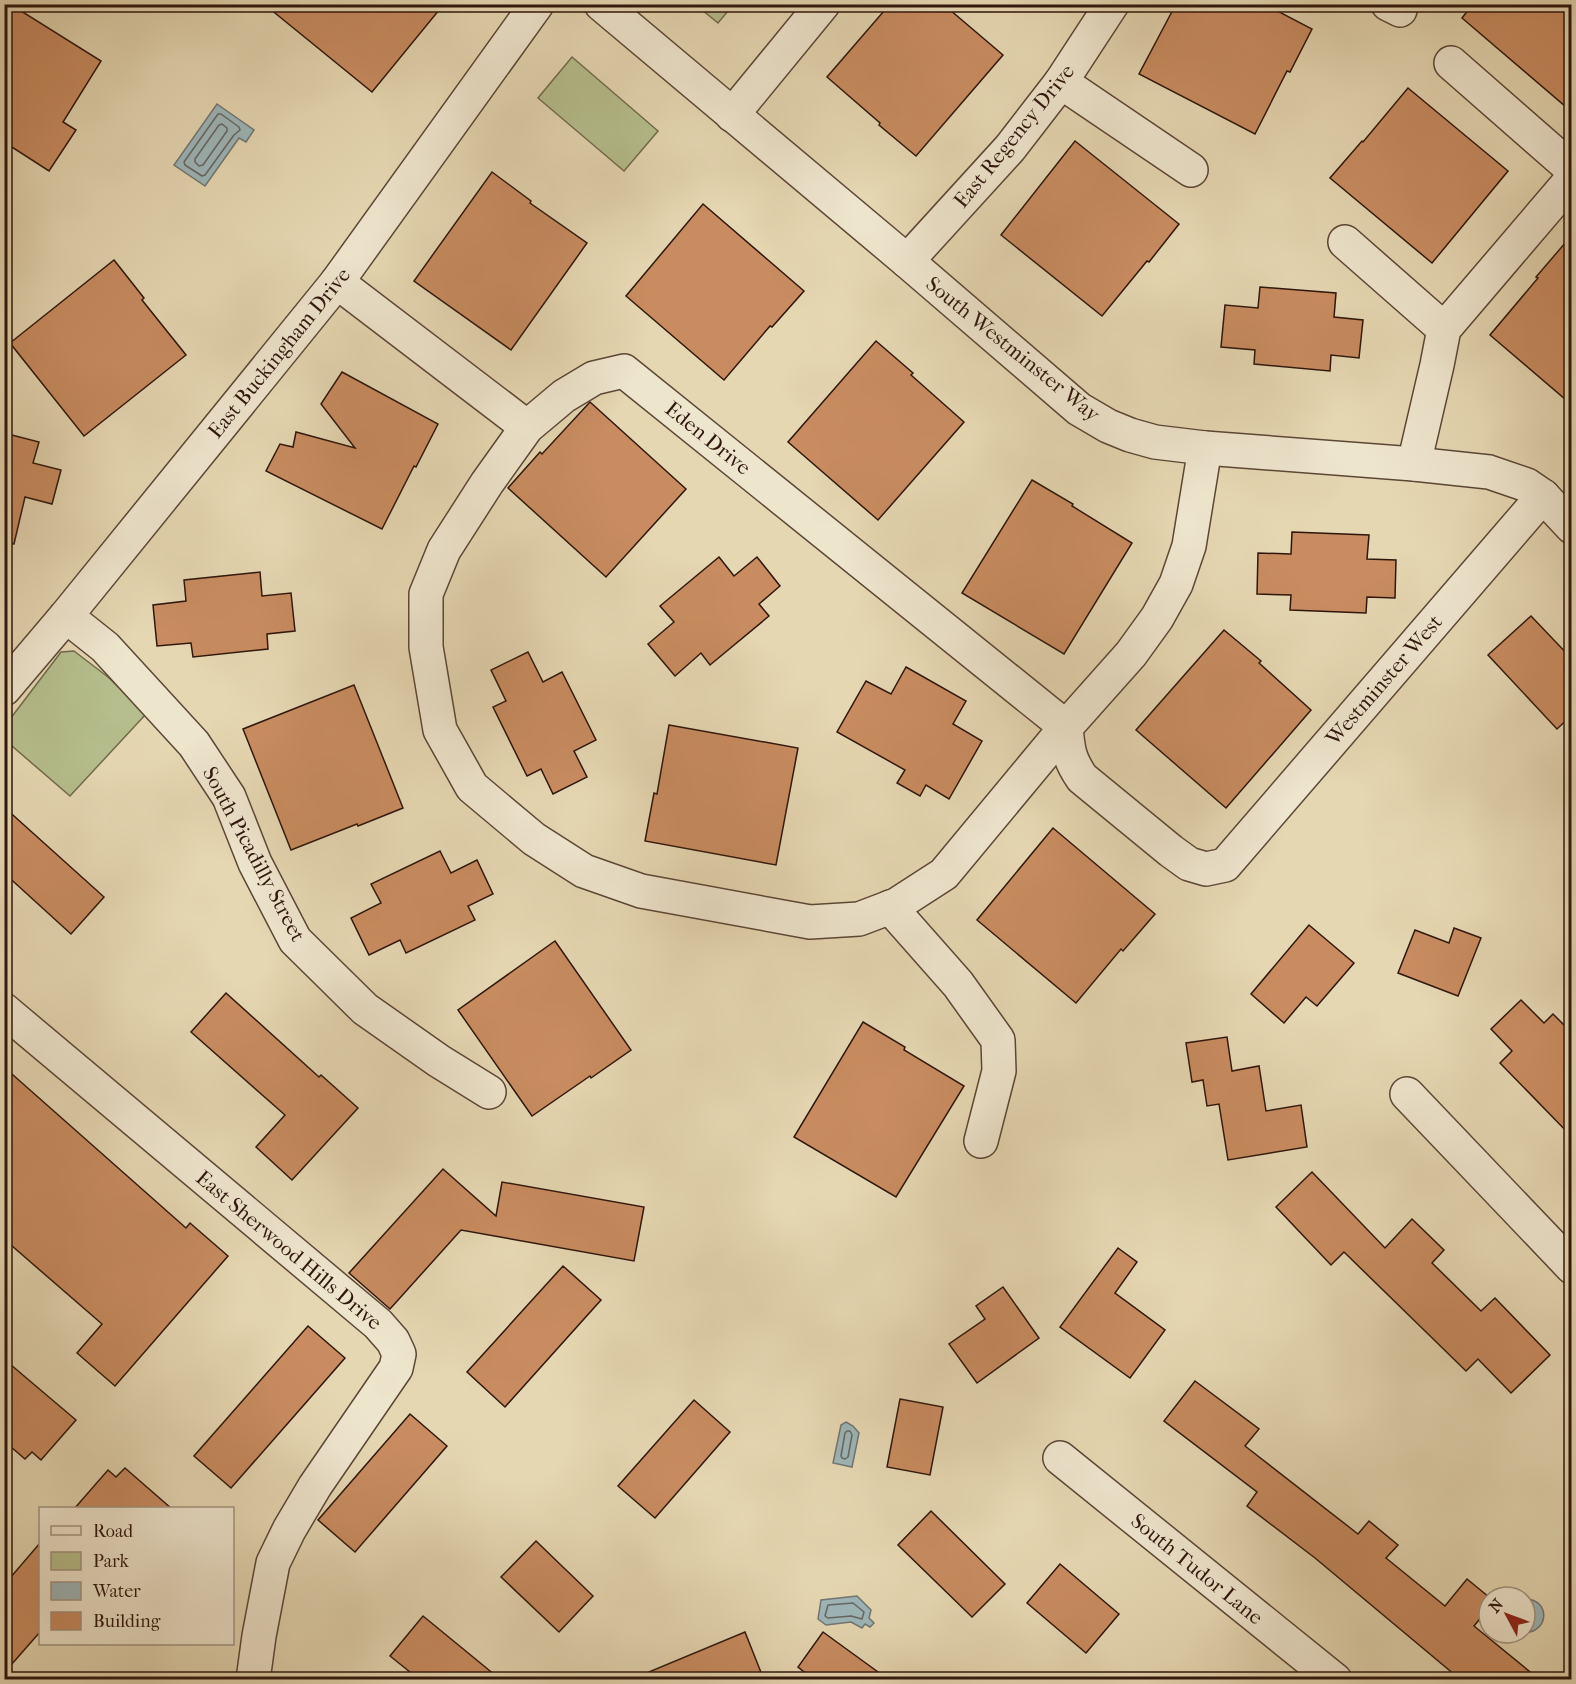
<svg xmlns="http://www.w3.org/2000/svg" width="1576" height="1684" font-family="'IM FELL French Canon',serif">
  <style>
    .green { fill: #b5be8c; stroke: #726a4c; stroke-width: 1.5 }
    .water { fill: #9db6b9; stroke: #717674; stroke-width: 1.5 }
    .lines { fill: none; stroke-linecap: round; stroke-linejoin: round }
    .shore { stroke: #666663; stroke-width: 1.5 }
    .building { fill: #c88c60; stroke: #2f160d; stroke-width: 1.5 }
    .minor-casing { stroke: #5c4636; stroke-width: 36 }
    .minor { stroke: #eee5cd; stroke-width: 33 }
    .labels { text-anchor: middle; stroke-width: 6; stroke-linejoin: round; paint-order: stroke }
    .street-label { font-size: 21px; fill: #2f160d; stroke: #eee5cd }
  </style>
  <rect width="100%" height="100%" fill="#e5d7b2"/>
  <filter id="stains"><feTurbulence type="fractalNoise" baseFrequency=".00333" numOctaves="4"/><feColorMatrix values="0 0 0 0 .2 0 0 0 0 .09 0 0 0 0 .02 0 0 0 .5 -.17"/></filter>
  <radialGradient id="worn" r=".72"><stop offset=".6" stop-color="#630" stop-opacity="0"/><stop offset="1" stop-color="#630" stop-opacity=".3"/></radialGradient>
  <!-- green -->
  <g class="green">
    <polygon points="696,5 733,5 718,23"/>
    <polygon points="572,57 658,131 624,171 538,98"/>
    <polygon points="74,651 108,677 146,714 70,796 5,740 4,727 61,652"/>
  </g>
  <!-- water -->
  <g class="water">
    <polygon points="217,104 254,130 246,142 239,138 205,186 174,165"/>
    <polygon points="846,1422 853,1426 859,1433 852,1467 833,1463 841,1425"/>
    <polygon points="857,1596 871,1610 869,1618 874,1623 870,1627 865,1624 862,1628 851,1622 826,1625 818,1619 821,1600"/>
    <path d="M1525 1599C1550 1599 1550 1631 1525 1633Z"/>
  </g>
  <g class="lines">
    <!-- shore -->
    <g class="shore">
      <polygon points="218,114 221,114 239,127 240,130 234,135 205,175 202,176 185,165 184,162"/>
      <polygon points="222,124 227,128 227,131 203,165 199,166 195,162 195,159 219,125"/>
      <polygon points="847,1431 850,1431 852,1435 848,1457 845,1459 842,1458 841,1456 845,1433"/>
      <polygon points="853,1603 864,1612 862,1619 851,1616 828,1618 825,1616 828,1605"/>
    </g>
  </g>
  <!-- building -->
  <g class="building">
    <polygon points="4,4 10,4 101,61 63,122 76,130 49,171 4,142"/>
    <polygon points="264,4 444,4 372,92"/>
    <polygon points="890,4 943,4 1003,55 916,156 879,125 880,123 827,77"/>
    <polygon points="1176,4 1264,4 1312,29 1290,72 1287,71 1255,134 1139,74"/>
    <polygon points="1473,4 1572,4 1572,112 1462,18"/>
    <polygon points="1408,88 1508,171 1432,263 1330,178 1362,141 1363,142"/>
    <polygon points="1075,141 1179,224 1149,262 1147,261 1102,316 1001,235"/>
    <polygon points="492,172 531,201 530,203 587,243 511,350 414,281"/>
    <polygon points="703,204 804,291 772,327 770,326 724,380 626,296"/>
    <polygon points="1572,235 1572,405 1490,335 1538,278 1536,277"/>
    <polygon points="114,260 144,298 142,300 186,355 84,436 10,343"/>
    <polygon points="1260,287 1336,293 1334,317 1363,320 1359,358 1331,355 1330,371 1254,364 1255,350 1221,347 1225,305 1258,308"/>
    <polygon points="876,341 913,373 911,375 964,422 878,520 788,442"/>
    <polygon points="342,372 438,424 416,467 414,466 382,529 266,471 280,444 293,447 296,432 355,448 321,404"/>
    <polygon points="590,402 686,489 606,577 508,488 540,452 542,454"/>
    <polygon points="4,433 39,442 33,463 61,470 52,504 25,497 14,544 4,543"/>
    <polygon points="1032,480 1073,504 1072,506 1132,543 1064,654 962,593"/>
    <polygon points="1292,532 1369,535 1367,559 1396,560 1395,598 1367,597 1366,613 1290,610 1291,595 1257,594 1258,553 1291,554"/>
    <polygon points="719,557 734,576 757,557 780,586 759,604 769,616 710,665 701,653 675,676 648,644 674,622 660,606"/>
    <polygon points="260,572 262,596 291,593 295,631 267,634 268,649 193,657 191,643 157,646 153,605 186,601 184,580"/>
    <polygon points="1531,616 1572,659 1572,715 1557,729 1488,655"/>
    <polygon points="1224,630 1261,661 1259,663 1311,710 1226,808 1136,730"/>
    <polygon points="528,652 543,682 562,672 596,740 574,751 587,777 553,794 541,769 527,776 493,707 506,701 491,670"/>
    <polygon points="906,667 966,701 953,724 982,741 949,799 926,785 920,796 897,783 905,770 837,732 866,681 891,694"/>
    <polygon points="354,685 403,808 358,826 357,824 291,850 243,729"/>
    <polygon points="669,725 798,748 776,865 645,841 654,793 657,794"/>
    <polygon points="4,807 104,897 71,934 4,873"/>
    <polygon points="1053,828 1155,914 1123,951 1121,949 1076,1003 977,920"/>
    <polygon points="440,851 451,873 477,860 493,894 468,906 475,920 406,953 400,940 369,955 351,918 381,903 371,884"/>
    <polygon points="1309,925 1354,963 1317,1006 1306,997 1284,1023 1251,994"/>
    <polygon points="1454,928 1481,938 1458,996 1398,973 1415,930 1449,943"/>
    <polygon points="555,941 631,1050 591,1078 590,1076 532,1116 458,1010"/>
    <polygon points="226,993 319,1077 321,1075 358,1108 292,1180 256,1147 285,1115 191,1032"/>
    <polygon points="1521,1000 1544,1023 1553,1014 1572,1033 1572,1137 1500,1063 1512,1051 1491,1029"/>
    <polygon points="863,1022 905,1047 904,1050 964,1086 896,1197 794,1137"/>
    <polygon points="1227,1037 1232,1071 1259,1066 1266,1111 1301,1105 1307,1147 1228,1160 1219,1104 1207,1106 1203,1080 1192,1082 1186,1043"/>
    <polygon points="4,1067 186,1228 190,1223 228,1256 115,1386 77,1353 102,1324 4,1239"/>
    <polygon points="443,1169 496,1216 502,1182 644,1207 634,1261 461,1230 390,1309 349,1273"/>
    <polygon points="1312,1172 1385,1248 1412,1219 1444,1250 1432,1263 1481,1311 1495,1298 1550,1355 1511,1393 1478,1359 1466,1371 1344,1252 1331,1265 1276,1207"/>
    <polygon points="1118,1248 1137,1262 1115,1293 1165,1330 1130,1378 1060,1327"/>
    <polygon points="563,1266 601,1300 505,1407 467,1372"/>
    <polygon points="1003,1287 1039,1338 977,1383 949,1344 985,1319 976,1306"/>
    <polygon points="308,1326 345,1358 231,1488 194,1456"/>
    <polygon points="4,1359 76,1420 41,1460 32,1452 25,1459 4,1441"/>
    <polygon points="1195,1381 1259,1429 1245,1446 1358,1534 1369,1521 1398,1545 1386,1558 1445,1606 1467,1579 1489,1597 1489,1608 1474,1626 1540,1680 1461,1680 1315,1558 1247,1506 1257,1492 1164,1421"/>
    <polygon points="900,1399 943,1407 930,1475 887,1467"/>
    <polygon points="694,1400 730,1432 655,1518 618,1486"/>
    <polygon points="410,1414 447,1446 355,1552 318,1520"/>
    <polygon points="125,1468 172,1509 74,1509 108,1470 116,1477"/>
    <polygon points="931,1511 1005,1584 972,1617 898,1545"/>
    <polygon points="536,1541 593,1596 559,1632 501,1577"/>
    <polygon points="40,1543 40,1632 4,1673 4,1585"/>
    <polygon points="1060,1564 1119,1614 1086,1653 1027,1603"/>
    <polygon points="423,1616 501,1680 420,1680 390,1656"/>
    <polygon points="745,1632 764,1680 633,1680 632,1679"/>
    <polygon points="823,1632 889,1680 814,1680 798,1667"/>
  </g>
  <g class="lines">
    <!-- minor casing -->
    <g class="minor-casing">
      <g id="minor">
        <polyline points="601,4 907,261 1079,409 1108,426 1130,435 1155,442 1205,448 1414,464 1489,472 1527,485 1543,496 1572,527"/>
        <polyline points="1388,4 1400,10"/>
        <polyline points="1451,63 1572,169"/>
        <polyline points="1061,82 1191,170"/>
        <polyline points="732,115 823,4"/>
        <polyline points="1345,242 1444,329"/>
        <polyline points="907,261 1010,148 1061,82 1112,4"/>
        <polyline points="337,282 527,427"/>
        <polyline points="1414,464 1437,365 1444,329 1572,179"/>
        <polyline points="66,616 105,647 194,744 229,797 255,863 295,940 365,1009 439,1061 489,1092"/>
        <polyline points="4,689 66,616 337,282 537,4"/>
        <polyline points="1066,727 624,371 594,378 564,396 527,427 487,483 444,550 426,594 426,647 440,730 472,787 534,839 584,871 641,891 810,922 859,919 896,905 944,874 1066,727 1131,654 1157,618 1176,584 1189,546 1205,448"/>
        <path d="M1066 727C1068 750 1069 759 1082 778L1171 851 1189 864 1206 869 1225 865 1543 496"/>
        <polyline points="890,907 958,984 998,1040 999,1071 981,1141"/>
        <polyline points="4,1010 378,1324 393,1341 399,1354 396,1368 315,1486 289,1530 273,1563 259,1636 253,1680"/>
        <polyline points="1407,1094 1572,1267"/>
        <polyline points="1060,1458 1335,1680"/>
      </g>
    </g>
    <!-- minor -->
    <use href="#minor" class="minor"/>
  </g>
  <g class="labels">
    <!-- street labels -->
    <g class="street-label">
      <text transform="translate(1014 136) rotate(-51)" y="7">East Regency Drive</text>
      <text transform="translate(1013 349) rotate(39)" y="7">South Westminster Way</text>
      <text transform="translate(279 353) rotate(-51)" y="7">East Buckingham Drive</text>
      <text transform="translate(708 438) rotate(39)" y="7">Eden Drive</text>
      <text transform="translate(1384 680) rotate(-49)" y="7">Westminster West</text>
      <text transform="translate(254 854) rotate(62)" y="7">South Picadilly Street</text>
      <text transform="translate(289 1250) rotate(40)" y="7">East Sherwood Hills Drive</text>
      <text transform="translate(1197 1569) rotate(39)" y="7">South Tudor Lane</text>
    </g>
  </g>
  <!-- margin -->
  <rect width="1576" height="1684" fill="none" stroke="#e5d7b2" stroke-width="24"/>
  <rect x="6" y="6" width="1564" height="1672" fill="none" stroke="#2f160d" stroke-width="3"/>
  <rect x="12" y="12" width="1552" height="1660" fill="none" stroke="#2f160d" stroke-width="1.5"/>
  <!-- legend -->
  <rect x="39" y="1507" width="195" height="138" fill="#eee5cd" stroke="#a29280" stroke-width="1.5"/>
  <rect x="51" y="1526" width="30" height="9" fill="#eee5cd" stroke="#a29280" stroke-width="1.5"/>
  <text x="93" y="1537" font-size="18" fill="#2f160d">Road</text>
  <rect x="51" y="1552" width="30" height="18" fill="#b5be8c" stroke="#a29280" stroke-width="1.5"/>
  <text x="93" y="1567" font-size="18" fill="#2f160d">Park</text>
  <rect x="51" y="1582" width="30" height="18" fill="#9db6b9" stroke="#a29280" stroke-width="1.5"/>
  <text x="93" y="1597" font-size="18" fill="#2f160d">Water</text>
  <rect x="51" y="1612" width="30" height="18" fill="#c88c60" stroke="#a29280" stroke-width="1.5"/>
  <text x="93" y="1627" font-size="18" fill="#2f160d">Building</text>
  <!-- north arrow -->
  <g transform="translate(1507 1615) rotate(311)"><circle r="28" fill="#eee5cd" stroke="#a29280" stroke-width="1.5"/>
  <path d="M0-4.5L10 22L0 15L-10 22Z" fill="#8f2418"/>
  <text y="-9" font-size="16" font-weight="bold" text-anchor="middle" fill="#2f160d">N</text>
  </g>
  <rect width="100%" height="100%" filter="url(#stains)"/>
  <rect width="100%" height="100%" fill="url(#worn)"/>
</svg>
